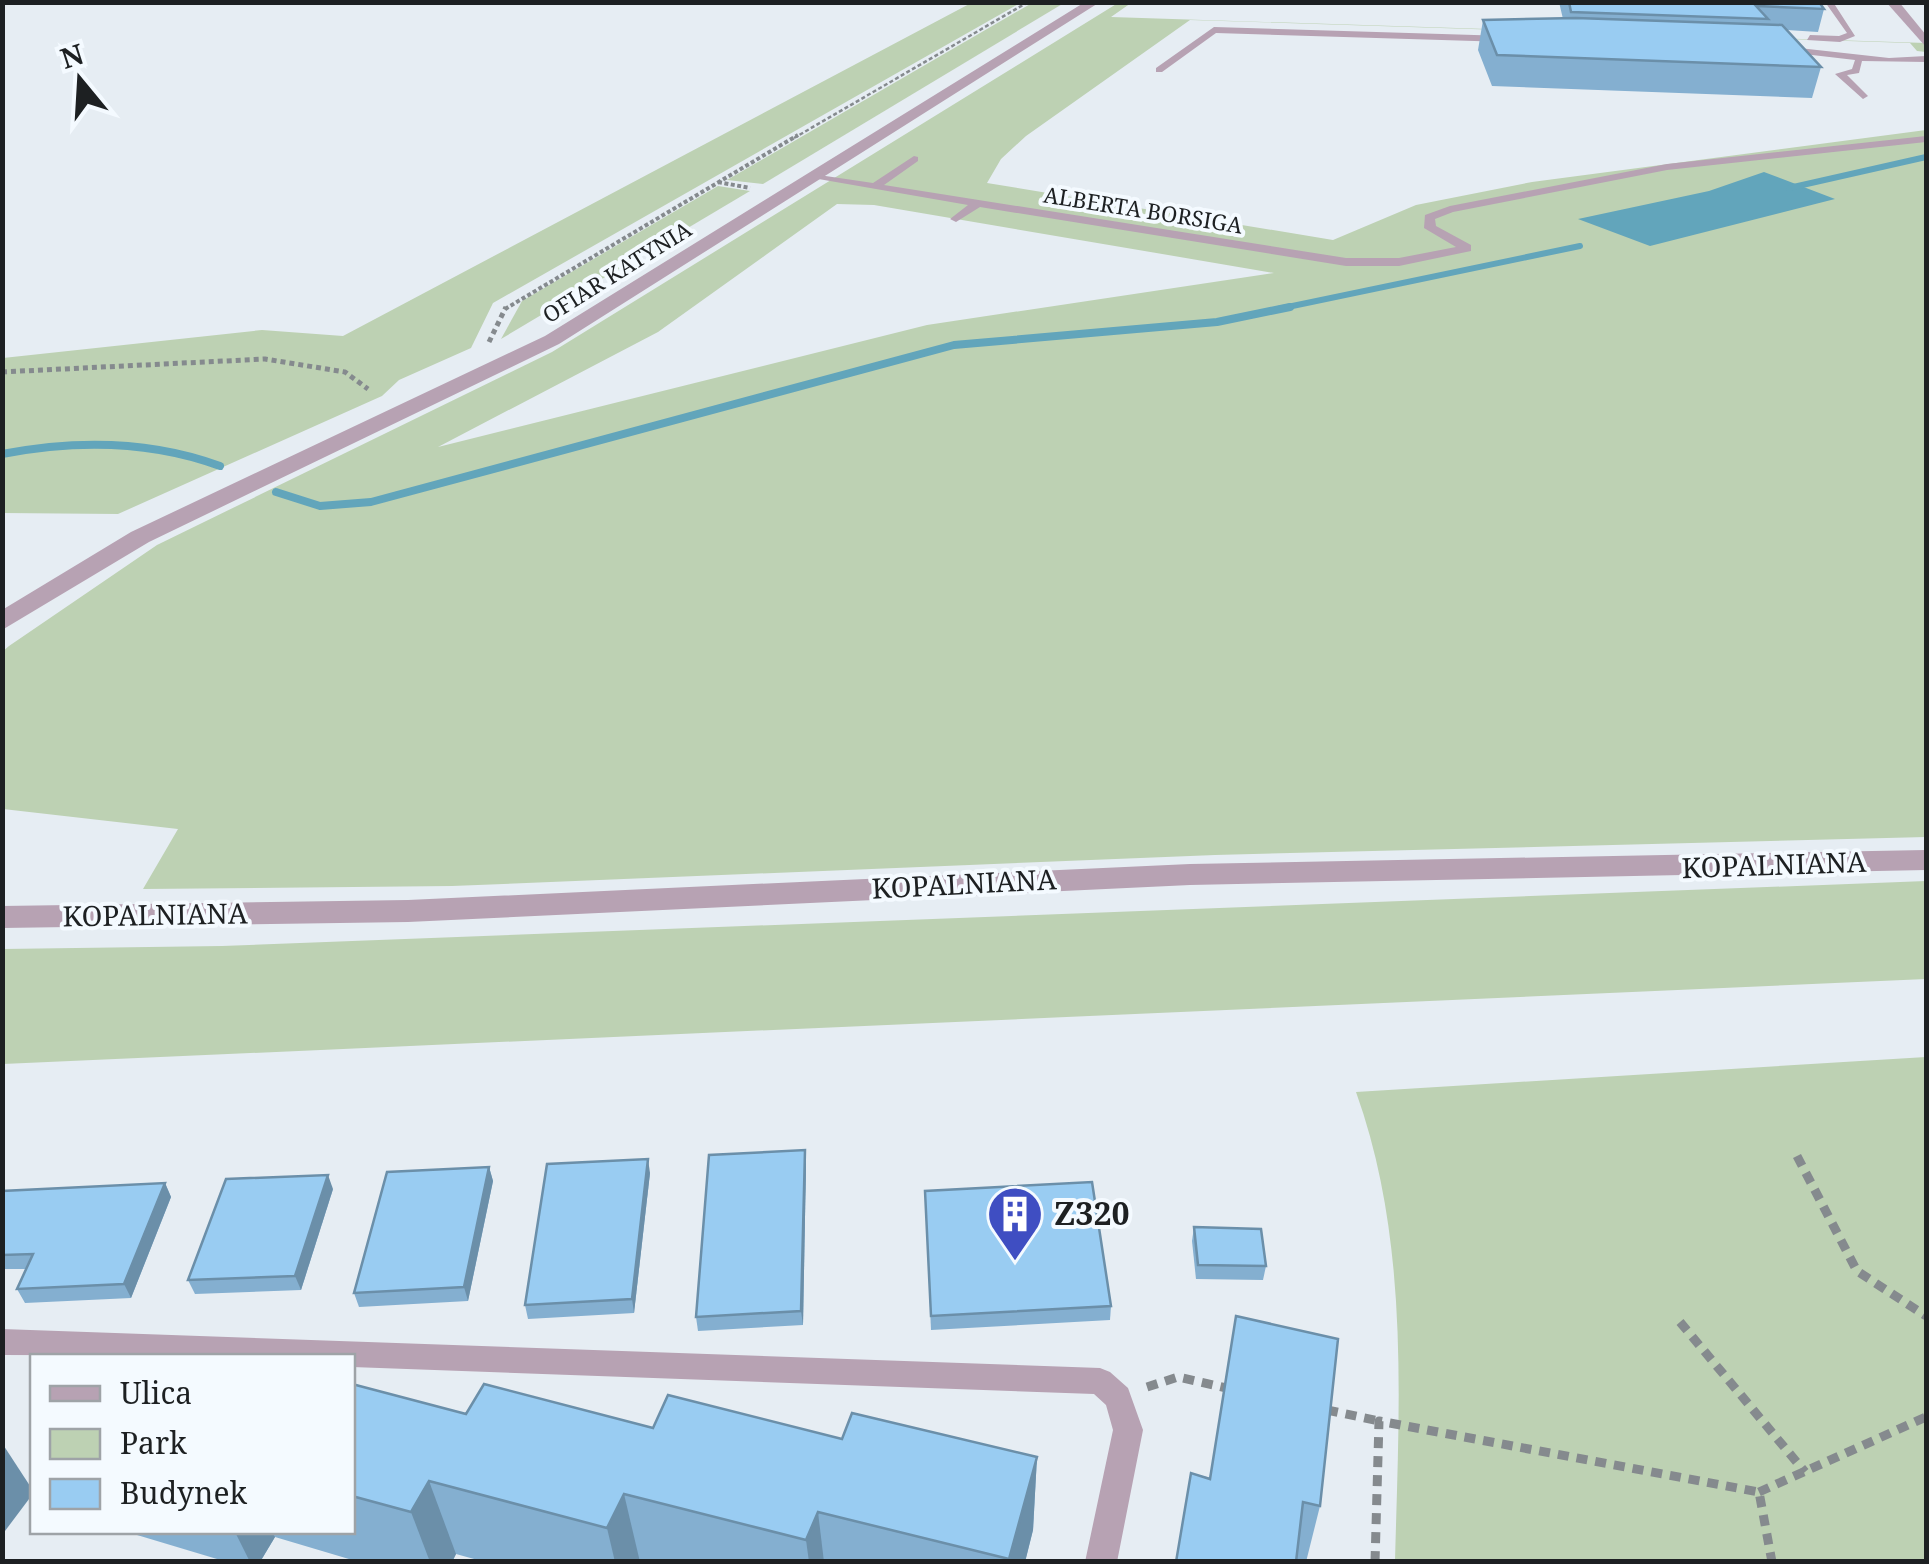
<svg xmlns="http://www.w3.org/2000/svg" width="1929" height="1564" font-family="'Noto Serif',serif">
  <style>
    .green { fill: #bdd1b3; fill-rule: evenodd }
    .water { fill: #62a5bb }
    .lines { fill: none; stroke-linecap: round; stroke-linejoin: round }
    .stream-far1 { stroke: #62a5bb; stroke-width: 6 }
    .stream { stroke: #62a5bb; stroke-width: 8 }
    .path-far3 { stroke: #858a8e; stroke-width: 2.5; stroke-dasharray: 4 2.5; stroke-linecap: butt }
    .path-far2 { stroke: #858a8e; stroke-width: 4; stroke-dasharray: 4 2.5; stroke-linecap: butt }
    .path-far1 { stroke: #858a8e; stroke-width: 5; stroke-dasharray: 5 4; stroke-linecap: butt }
    .path { stroke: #858a8e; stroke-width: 9; stroke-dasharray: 11 8; stroke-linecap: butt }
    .service { fill: #b7a2b3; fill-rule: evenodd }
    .minor { fill: #b7a2b3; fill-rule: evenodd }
    .tertiary { fill: #b7a2b3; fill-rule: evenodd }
    .wall { fill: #84afd0 }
    .shaded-wall { fill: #6b8fa9 }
    .building { fill: #99ccf2; stroke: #6b8fa9; stroke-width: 2.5 }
    .labels { text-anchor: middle; stroke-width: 8; stroke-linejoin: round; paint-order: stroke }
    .far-street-label { font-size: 22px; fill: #1d2022; stroke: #f4faff }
    .street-label { font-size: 28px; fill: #1d2022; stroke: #f4faff }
    .near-poi-label { font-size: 32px; font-weight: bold; fill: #1d2022; stroke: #f4faff; text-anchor: start }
  </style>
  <rect width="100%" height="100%" fill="#e6edf3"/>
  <!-- green -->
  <g class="green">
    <polygon points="973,2 1020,3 493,303 471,348 399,380 382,396 118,514 3,513 3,358 262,330 343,336"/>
    <polygon points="1032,3 1064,3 763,184 727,180"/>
    <path d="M1118 3H1131L1111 17 1926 43V52L1917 51 1910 43 1190 20 1026 136 1001 159 987 183 1333 240 1416 205 1532 182 1926 130V837L1215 855 452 886 143 889 178 829 3 809 2 652 9 646 157 545 552 352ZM837 204 874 205 1274 273 927 325 438 447 658 332Z"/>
    <polygon points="718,186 750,191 501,339 522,301"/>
    <polygon points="1926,881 1926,979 3,1064 3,949 222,946"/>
    <path d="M1926 1057V1561H1395C1399 1405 1410 1242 1356 1092Z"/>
  </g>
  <!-- water -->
  <polygon class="water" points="1764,172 1835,199 1650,246 1578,219 1709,191"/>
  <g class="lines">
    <!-- stream-far1 -->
    <g class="stream-far1">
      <polyline points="1789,188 1926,157"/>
      <polyline points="1278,309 1580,246"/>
    </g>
    <!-- stream -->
    <g class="stream">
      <path d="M2 454C75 440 149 440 220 466"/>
      <polyline points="276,492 320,506 371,502 954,345 1217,322 1290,307"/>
    </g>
    <!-- path-far3 -->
    <polyline class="path-far3" points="794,138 1028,2"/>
    <!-- path-far2 -->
    <g class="path-far2">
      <polyline points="718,182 750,188"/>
      <polyline points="505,309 798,135"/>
    </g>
    <!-- path-far1 -->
    <g class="path-far1">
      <polyline points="489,342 506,307"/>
      <polyline points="2,372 265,359 345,372 368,389"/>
    </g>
    <!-- path -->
    <g class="path">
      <polyline points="1797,1156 1857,1271 1926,1316"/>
      <polyline points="1680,1322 1805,1472"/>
      <polyline points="1147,1387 1178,1377 1231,1389"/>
      <polyline points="1327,1410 1379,1421"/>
      <polyline points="1759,1492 1926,1417"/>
      <polyline points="1375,1562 1379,1421 1759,1492 1772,1562"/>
    </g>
    <!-- service -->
    <g class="service">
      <polygon points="1825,2 1833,2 1855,36 1840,42 1807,40 1810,35 1839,36 1847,33"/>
      <polygon points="1214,27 1507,36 1511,39 1507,42 1216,33 1162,72 1156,72 1156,68"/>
      <polygon points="1781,46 1889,58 1926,56 1926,62 1862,61 1859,73 1847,75 1868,96 1863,99 1835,74 1852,69 1855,60 1778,51"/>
      <polygon points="1926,136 1926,142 1667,170 1453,212 1435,219 1436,226 1471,245 1471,251 1399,266 1346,266 980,207 956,222 950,219 968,205 807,177 812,174 873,183 914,156 918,157 918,161 884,185 1346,258 1399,258 1456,247 1424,228 1425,215 1450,206 1667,164"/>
      <polygon points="2,1329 1100,1368 1110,1372 1128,1388 1143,1430 1117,1562 1085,1562 1113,1430 1106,1405 1094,1394 352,1367 352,1356 2,1355"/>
    </g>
    <!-- minor -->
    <g class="minor">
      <polygon points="1886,2 1899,2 1926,35 1926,47"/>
      <polygon points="1926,850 1926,870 1190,885 408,922 2,928 2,906 408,900 1190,864"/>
    </g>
    <!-- tertiary -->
    <polygon class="tertiary" points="1085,2 1100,2 559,344 149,542 2,630 2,610 131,532 545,336"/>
  </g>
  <!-- wall -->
  <g class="wall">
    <polygon points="1559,2 1819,2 1824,9 1818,32 1787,30 1821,67 1812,98 1492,86 1478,50 1483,20 1563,19"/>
    <polygon points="806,1164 803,1325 698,1331 696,1317"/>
    <polygon points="489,1167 493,1181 468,1301 359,1307 354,1293"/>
    <polygon points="650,1173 634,1313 528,1319 525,1305"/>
    <polygon points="165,1183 171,1197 131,1298 25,1303 17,1289 26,1269 2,1269 2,1191"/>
    <polygon points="333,1189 301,1290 195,1294 188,1280"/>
    <polygon points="925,1191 1111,1306 1110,1320 931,1330"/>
    <polygon points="1194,1227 1266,1266 1263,1280 1196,1279 1192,1241"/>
    <polygon points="352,1384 466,1414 653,1428 842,1439 1037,1457 1033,1530 1025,1562 485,1562 456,1554 452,1562 359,1562 275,1537 260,1562 227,1562 127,1532 352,1532"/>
    <polygon points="1191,1473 1320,1506 1306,1562 1176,1562"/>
  </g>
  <!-- shaded-wall -->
  <g class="shaded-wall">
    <polygon points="805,1150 806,1164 803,1325 801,1311"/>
    <polygon points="648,1159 650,1173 634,1313 632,1299"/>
    <polygon points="489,1167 493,1181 468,1301 464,1287"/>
    <polygon points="328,1175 333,1189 301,1290 295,1276"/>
    <polygon points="165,1183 171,1197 131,1298 124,1284"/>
    <polygon points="2,1443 32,1489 32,1495 2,1535"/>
    <polygon points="1037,1457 1033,1530 1025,1562 1009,1562"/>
    <polygon points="429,1481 456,1554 452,1562 430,1562 411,1512"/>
    <polygon points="624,1494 640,1562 615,1562 607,1528"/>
    <polygon points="818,1512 824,1562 809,1562 806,1540"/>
    <polygon points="235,1532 272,1532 275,1537 260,1562 250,1562"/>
  </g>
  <!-- building -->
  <g class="building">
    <polygon points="1569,2 1819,2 1824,9 1756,6 1768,19 1571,12"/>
    <polygon points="1576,18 1782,25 1821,67 1497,55 1483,20"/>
    <polygon points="805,1150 801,1311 696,1317 709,1155"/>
    <polygon points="648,1159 632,1299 525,1305 547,1164"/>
    <polygon points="489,1167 464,1287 354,1293 387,1172"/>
    <polygon points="328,1175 295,1276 188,1280 226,1179"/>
    <polygon points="1092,1182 1111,1306 931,1316 925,1191"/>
    <polygon points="165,1183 124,1284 17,1289 33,1254 2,1255 2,1191"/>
    <polygon points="1194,1227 1261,1229 1266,1266 1198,1265"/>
    <polygon points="1236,1316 1338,1339 1320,1506 1303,1502 1296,1562 1176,1562 1191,1473 1210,1479"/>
    <polygon points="352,1384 466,1414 484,1384 653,1428 668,1395 842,1439 852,1413 1037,1457 1009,1559 818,1512 806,1540 624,1494 607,1528 429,1481 411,1512 352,1496"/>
  </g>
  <!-- icons -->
  <defs>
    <g id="building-pin" transform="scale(2.875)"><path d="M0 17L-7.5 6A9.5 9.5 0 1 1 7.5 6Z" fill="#3f4ec2" stroke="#f4faff"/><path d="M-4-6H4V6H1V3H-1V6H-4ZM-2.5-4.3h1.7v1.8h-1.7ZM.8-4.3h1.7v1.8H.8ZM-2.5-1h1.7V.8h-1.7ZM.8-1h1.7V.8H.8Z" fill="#fff"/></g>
  </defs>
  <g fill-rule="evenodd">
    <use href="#building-pin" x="1015" y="1214"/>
  </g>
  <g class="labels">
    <!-- far-street labels -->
    <g class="far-street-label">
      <text transform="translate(1143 210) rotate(9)" y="8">ALBERTA BORSIGA</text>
      <text transform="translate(617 272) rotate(-32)" y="8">OFIAR KATYNIA</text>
    </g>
    <!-- street labels -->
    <g class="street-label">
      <text transform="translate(1774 865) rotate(-2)" y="10">KOPALNIANA</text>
      <text transform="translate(964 884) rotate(-3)" y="10">KOPALNIANA</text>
      <text transform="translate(155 915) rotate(-1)" y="10">KOPALNIANA</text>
    </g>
    <!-- near-poi labels -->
    <g class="near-poi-label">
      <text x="1054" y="1225">Z320</text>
    </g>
  </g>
  <!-- border -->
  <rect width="1929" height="1564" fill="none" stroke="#1d2022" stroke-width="10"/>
  <!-- legend -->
  <rect x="30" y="1354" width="325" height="180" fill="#f4faff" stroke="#9ea3a7" stroke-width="2.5"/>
  <rect x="50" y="1386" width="50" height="15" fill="#b7a2b3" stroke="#9ea3a7" stroke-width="2.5"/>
  <text x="120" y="1404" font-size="30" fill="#1d2022">Ulica</text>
  <rect x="50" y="1429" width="50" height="30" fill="#bdd1b3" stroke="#9ea3a7" stroke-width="2.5"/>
  <text x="120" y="1454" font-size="30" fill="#1d2022">Park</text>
  <rect x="50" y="1479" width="50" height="30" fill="#99ccf2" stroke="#9ea3a7" stroke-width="2.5"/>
  <text x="120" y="1504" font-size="30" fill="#1d2022">Budynek</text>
  <!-- north arrow -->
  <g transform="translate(80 80) rotate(342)" stroke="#f4faff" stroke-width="8" paint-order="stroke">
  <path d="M0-8L18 38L0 25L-18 38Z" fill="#1d2022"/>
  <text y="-15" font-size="28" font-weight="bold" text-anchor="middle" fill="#1d2022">N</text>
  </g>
</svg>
